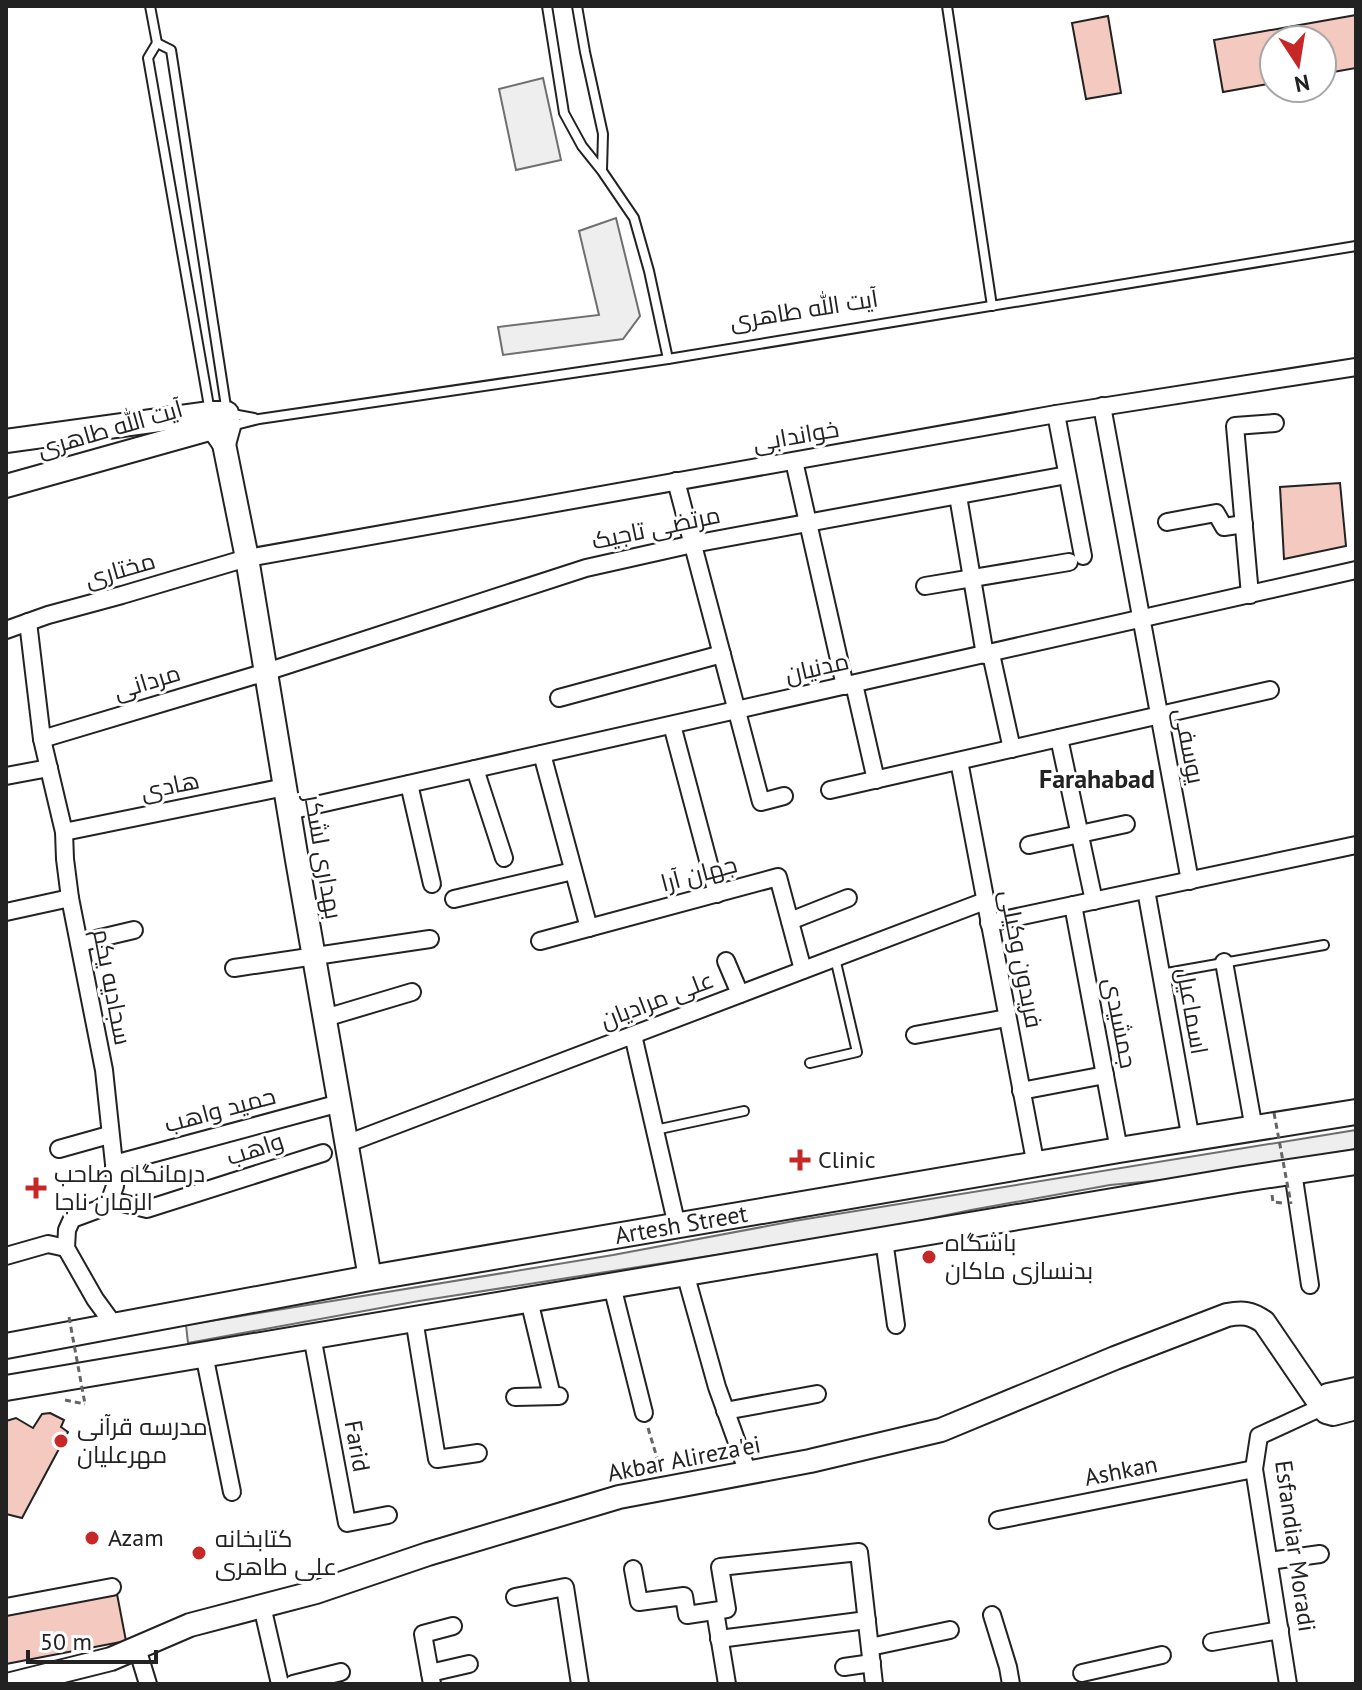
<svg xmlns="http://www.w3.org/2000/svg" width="1362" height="1690" font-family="'PT Sans',Cairo,sans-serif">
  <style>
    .green { fill: #eee; stroke: #6f6f6f; stroke-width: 2 }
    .building { fill: #f3c9c0; stroke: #222; stroke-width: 2 }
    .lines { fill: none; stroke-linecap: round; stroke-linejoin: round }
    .lane-casing { stroke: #222; stroke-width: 12 }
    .street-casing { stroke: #222; stroke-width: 20 }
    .secondary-casing { stroke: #222; stroke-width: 26 }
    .primary-casing { stroke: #222; stroke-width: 28 }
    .path { stroke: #646464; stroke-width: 3; stroke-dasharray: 6 4; stroke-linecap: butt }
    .lane { stroke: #fff; stroke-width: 8 }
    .street { stroke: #fff; stroke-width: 16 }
    .secondary { stroke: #fff; stroke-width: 22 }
    .primary { stroke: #fff; stroke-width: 24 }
    .path-bridge { stroke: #646464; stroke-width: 3; stroke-dasharray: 6 4; stroke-linecap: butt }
    .poi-dot { fill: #c62828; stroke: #fff; stroke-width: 3 }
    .labels { text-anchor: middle; stroke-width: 6; stroke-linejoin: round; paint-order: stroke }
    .street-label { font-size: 24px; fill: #222; stroke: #fff }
    .poi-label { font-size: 24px; fill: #222; stroke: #fff; text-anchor: start }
    .neighbourhood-label { font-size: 26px; font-weight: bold; fill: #222; stroke: #fff }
  </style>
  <rect width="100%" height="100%" fill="#fff"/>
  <!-- green -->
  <g class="green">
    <polygon points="543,78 561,160 516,170 499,89"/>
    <polygon points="616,218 640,316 623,339 503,355 498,327 599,315 579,231"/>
    <polygon points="1356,1130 1356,1149 1194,1177 1110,1185 971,1210 870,1231 419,1301 188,1343 186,1325 613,1255 794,1221"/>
  </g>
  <!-- building -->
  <g class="building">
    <polygon points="1356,15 1356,68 1322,74 1322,40 1274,40 1274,83 1223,92 1214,40"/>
    <polygon points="1108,16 1121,93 1086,99 1072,23"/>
    <polygon points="1340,483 1346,546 1284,559 1280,487"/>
    <polygon points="50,1413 64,1420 61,1427 68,1432 22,1518 6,1514 6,1421 16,1418 33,1428 42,1414"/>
    <polygon points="117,1594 126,1641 6,1664 6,1615"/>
  </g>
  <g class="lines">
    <!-- lane casing -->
    <g class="lane-casing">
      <g id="lane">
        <polyline points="150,6 157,43 148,58 210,412"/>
        <polyline points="547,6 564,113 582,146 602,171 634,218 649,271 668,359"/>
        <polyline points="577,6 585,52 603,134 602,170"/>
        <polyline points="947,6 992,306"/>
        <polyline points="157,43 171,50 227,413 254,418"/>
        <polyline points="231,426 259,419 668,359 1356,246"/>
        <polyline points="1161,974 1324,945"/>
        <polyline points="810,1063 857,1052 835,958"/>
        <polyline points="655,1130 744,1111"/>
      </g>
    </g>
    <!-- street casing -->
    <g class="street-casing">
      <g id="street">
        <polyline points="1102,406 1190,881"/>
        <polyline points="1056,414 1083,556"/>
        <polyline points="794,461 845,686"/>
        <polyline points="676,481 761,802 784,796"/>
        <polyline points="958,496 985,655"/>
        <polyline points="1167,522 1216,513 1224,527 1244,524"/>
        <polyline points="925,586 1069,562"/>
        <polyline points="1250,595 1235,426 1275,423"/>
        <polyline points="28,622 42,739 64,832 65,859 70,898 104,1070 114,1164 115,1186 110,1200 99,1209 72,1219 67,1230 66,1248 95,1299 114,1325"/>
        <polyline points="6,630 48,615 122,595 247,558 1056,414 1356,367"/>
        <polyline points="991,654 1012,749"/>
        <polyline points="854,684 876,780"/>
        <polyline points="559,698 722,654"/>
        <polyline points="672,725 717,894"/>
        <polyline points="1059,738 1094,901"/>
        <polyline points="42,739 266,672 586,568 693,544 1067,475"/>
        <polyline points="542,754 589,928"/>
        <polyline points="959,761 1036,1166"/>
        <polyline points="475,769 504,858"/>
        <polyline points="6,776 49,768"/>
        <polyline points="409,784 432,884"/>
        <polyline points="830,790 1270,690"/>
        <polyline points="289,811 1356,570"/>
        <polyline points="64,832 285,787"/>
        <polyline points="1029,845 1126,824"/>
        <polyline points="1146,890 1191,1140"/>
        <polyline points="454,899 573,871"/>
        <polyline points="1073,905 1119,1150"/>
        <polyline points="6,912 70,898"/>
        <polyline points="790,921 848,898"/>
        <polyline points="989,923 1356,845"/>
        <polyline points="540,941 778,877 803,970"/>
        <polyline points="79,943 134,930"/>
        <polyline points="726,961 740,994"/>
        <polyline points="1224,962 1254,1129"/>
        <polyline points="234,968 430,939"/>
        <polyline points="325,1018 412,992"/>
        <polyline points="633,1035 677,1226"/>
        <polyline points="915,1035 1007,1018"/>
        <polyline points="1021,1091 1105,1075"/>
        <polyline points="346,1144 985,901"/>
        <polyline points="59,1149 109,1135"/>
        <polyline points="114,1164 340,1103"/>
        <polyline points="1293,1172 1310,1285"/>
        <polyline points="110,1200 147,1209 323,1153"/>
        <polyline points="884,1240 896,1325"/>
        <polyline points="6,1256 48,1244 66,1248"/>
        <polyline points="685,1273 717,1387 748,1473"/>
        <polyline points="612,1286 644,1413"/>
        <polyline points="529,1300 552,1396"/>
        <polyline points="414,1319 437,1459 478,1453"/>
        <polyline points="312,1336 347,1523 388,1515"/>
        <polyline points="204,1354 232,1492"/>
        <polyline points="515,1397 559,1396"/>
        <polyline points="725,1411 817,1394"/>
        <polyline points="998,1520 1254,1469"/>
        <polyline points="1269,1561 1320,1554"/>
        <polyline points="633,1569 639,1602 684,1596 687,1615 727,1609 720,1567 859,1552 874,1684"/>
        <polyline points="515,1597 565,1587 580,1684"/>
        <polyline points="262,1606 280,1684"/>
        <polyline points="6,1607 112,1587"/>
        <polyline points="715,1611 727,1684"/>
        <polyline points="992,1615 1008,1667 1011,1684"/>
        <polyline points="719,1639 867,1620"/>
        <polyline points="1212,1642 1280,1630"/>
        <polyline points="870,1647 950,1630"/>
        <polyline points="137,1648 148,1684"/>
        <polyline points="844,1667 872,1663"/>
        <polyline points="430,1673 469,1664"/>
        <polyline points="1082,1673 1162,1655"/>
        <polyline points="293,1684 341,1672"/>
        <polyline points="432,1684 423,1634 453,1626"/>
        <polyline points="1288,1684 1254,1469 1259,1436 1322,1407"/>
      </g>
    </g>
    <!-- secondary casing -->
    <g class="secondary-casing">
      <g id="secondary">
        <polyline points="210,413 213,428 224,444 247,558 297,860 370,1278"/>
        <polyline points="6,441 210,413 227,413 229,426 224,444"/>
        <polyline points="6,486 213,428 225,426"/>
        <polyline points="1356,1389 1328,1395 1323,1400 1322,1407 1326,1412 1333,1414 1356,1408"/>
        <path d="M11 1684 111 1659 190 1625 316 1592 428 1554 619 1497 810 1461 941 1430 1115 1358 1227 1315C1243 1312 1251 1313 1264 1322L1322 1407"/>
      </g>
    </g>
    <!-- primary casing -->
    <g class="primary-casing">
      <g id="primary">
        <path id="s1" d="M6 1346 370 1278 1119 1150 1356 1112"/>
        <polyline points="6,1388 1237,1180 1356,1162"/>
      </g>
    </g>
    <!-- path -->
    <g class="path">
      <polyline points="1272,1195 1273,1202 1282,1203"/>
      <polyline points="65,1400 85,1404"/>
      <polyline points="648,1428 661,1471"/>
    </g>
    <!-- lane -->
    <use href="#lane" class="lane"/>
    <!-- street -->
    <use href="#street" class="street"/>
    <!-- secondary -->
    <use href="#secondary" class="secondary"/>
    <!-- primary -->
    <use href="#primary" class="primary"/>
    <!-- path-bridge -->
    <g class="path-bridge">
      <polyline points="1274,1113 1291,1204"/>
      <polyline points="69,1317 85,1404"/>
    </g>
  </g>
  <!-- markers -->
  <g class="poi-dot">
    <path d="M796 1148h8v8h8v8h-8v8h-8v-8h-8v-8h8z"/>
    <path d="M32 1176h8v8h8v8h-8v8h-8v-8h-8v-8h8z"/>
    <circle cx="929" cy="1257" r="8"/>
    <circle cx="61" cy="1441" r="8"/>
    <circle cx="92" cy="1538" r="8"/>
    <circle cx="199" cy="1553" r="8"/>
  </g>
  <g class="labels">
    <!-- street labels -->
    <g class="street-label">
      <text transform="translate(804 310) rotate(-9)" y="8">آیت الله طاهری</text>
      <text transform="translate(110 429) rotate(-16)" y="8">آیت الله طاهری</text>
      <text transform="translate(796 436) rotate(-10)" y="8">خواندابی</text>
      <text transform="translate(656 528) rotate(-12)" y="8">مرتضی تاجیک</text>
      <text transform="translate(120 570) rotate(-16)" y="8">مختاری</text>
      <text transform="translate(817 668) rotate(-13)" y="8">مدنیان</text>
      <text transform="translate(147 682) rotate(-17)" y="8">مردانی</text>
      <text transform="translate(1189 746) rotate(79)" y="8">یوسفی</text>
      <text transform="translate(170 786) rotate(-12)" y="8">هادی</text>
      <text transform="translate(323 857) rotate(80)" y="8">بهداری لشکر</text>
      <text transform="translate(699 874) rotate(-15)" y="8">جهان آرا</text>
      <text transform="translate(1021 959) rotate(79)" y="8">فریدون وکیلی</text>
      <text transform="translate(112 987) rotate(79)" y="8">سجادیه یکم</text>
      <text transform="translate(657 1000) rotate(-21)" y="8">علی مرادیان</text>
      <text transform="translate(1192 1011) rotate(80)" y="8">اسماعیل</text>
      <text transform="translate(1120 1023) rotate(79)" y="8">جمشیدی</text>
      <text transform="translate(220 1110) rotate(-15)" y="8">حمید واهب</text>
      <text transform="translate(255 1149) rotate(-18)" y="8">واهب</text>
      <text dy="8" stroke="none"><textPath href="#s1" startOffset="686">Artesh Street</textPath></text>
      <text transform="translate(357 1446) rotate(80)" y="8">Farid</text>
      <text transform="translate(684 1459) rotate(-11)" y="8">Akbar Alireza'ei</text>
      <text transform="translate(1121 1471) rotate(-11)" y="8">Ashkan</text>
      <text transform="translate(1295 1546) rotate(82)" y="8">Esfandiar Moradi</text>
    </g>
    <!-- poi labels -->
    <g class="poi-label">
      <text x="818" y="1168">Clinic</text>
      <text x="54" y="1182">درمانگاه صاحب<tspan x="54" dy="28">الزمان ناجا</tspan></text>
      <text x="945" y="1251">باشگاه<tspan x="945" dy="28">بدنسازی ماکان</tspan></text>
      <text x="77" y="1435">مدرسه قرآنی<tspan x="77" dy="28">مهرعلیان</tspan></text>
      <text x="108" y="1546">Azam</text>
      <text x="215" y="1547">کتابخانه<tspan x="215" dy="28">علی طاهری</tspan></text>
    </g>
    <!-- neighbourhood labels -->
    <g class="neighbourhood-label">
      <text x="1097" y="788">Farahabad</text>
    </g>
  </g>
  <!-- border -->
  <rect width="1362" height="1690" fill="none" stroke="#222222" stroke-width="16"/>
  <!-- north arrow -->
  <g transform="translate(1298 64) rotate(168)"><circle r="38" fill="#ffffff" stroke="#a7a7a7" stroke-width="2"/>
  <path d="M0-6L14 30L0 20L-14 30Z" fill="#c62828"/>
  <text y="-12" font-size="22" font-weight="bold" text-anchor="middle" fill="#222222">N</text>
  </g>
  <!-- scale -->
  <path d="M28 1650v12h128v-12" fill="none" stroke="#222222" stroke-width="4"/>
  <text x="40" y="1650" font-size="24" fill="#222222" stroke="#ffffff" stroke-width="6" paint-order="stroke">50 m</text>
</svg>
